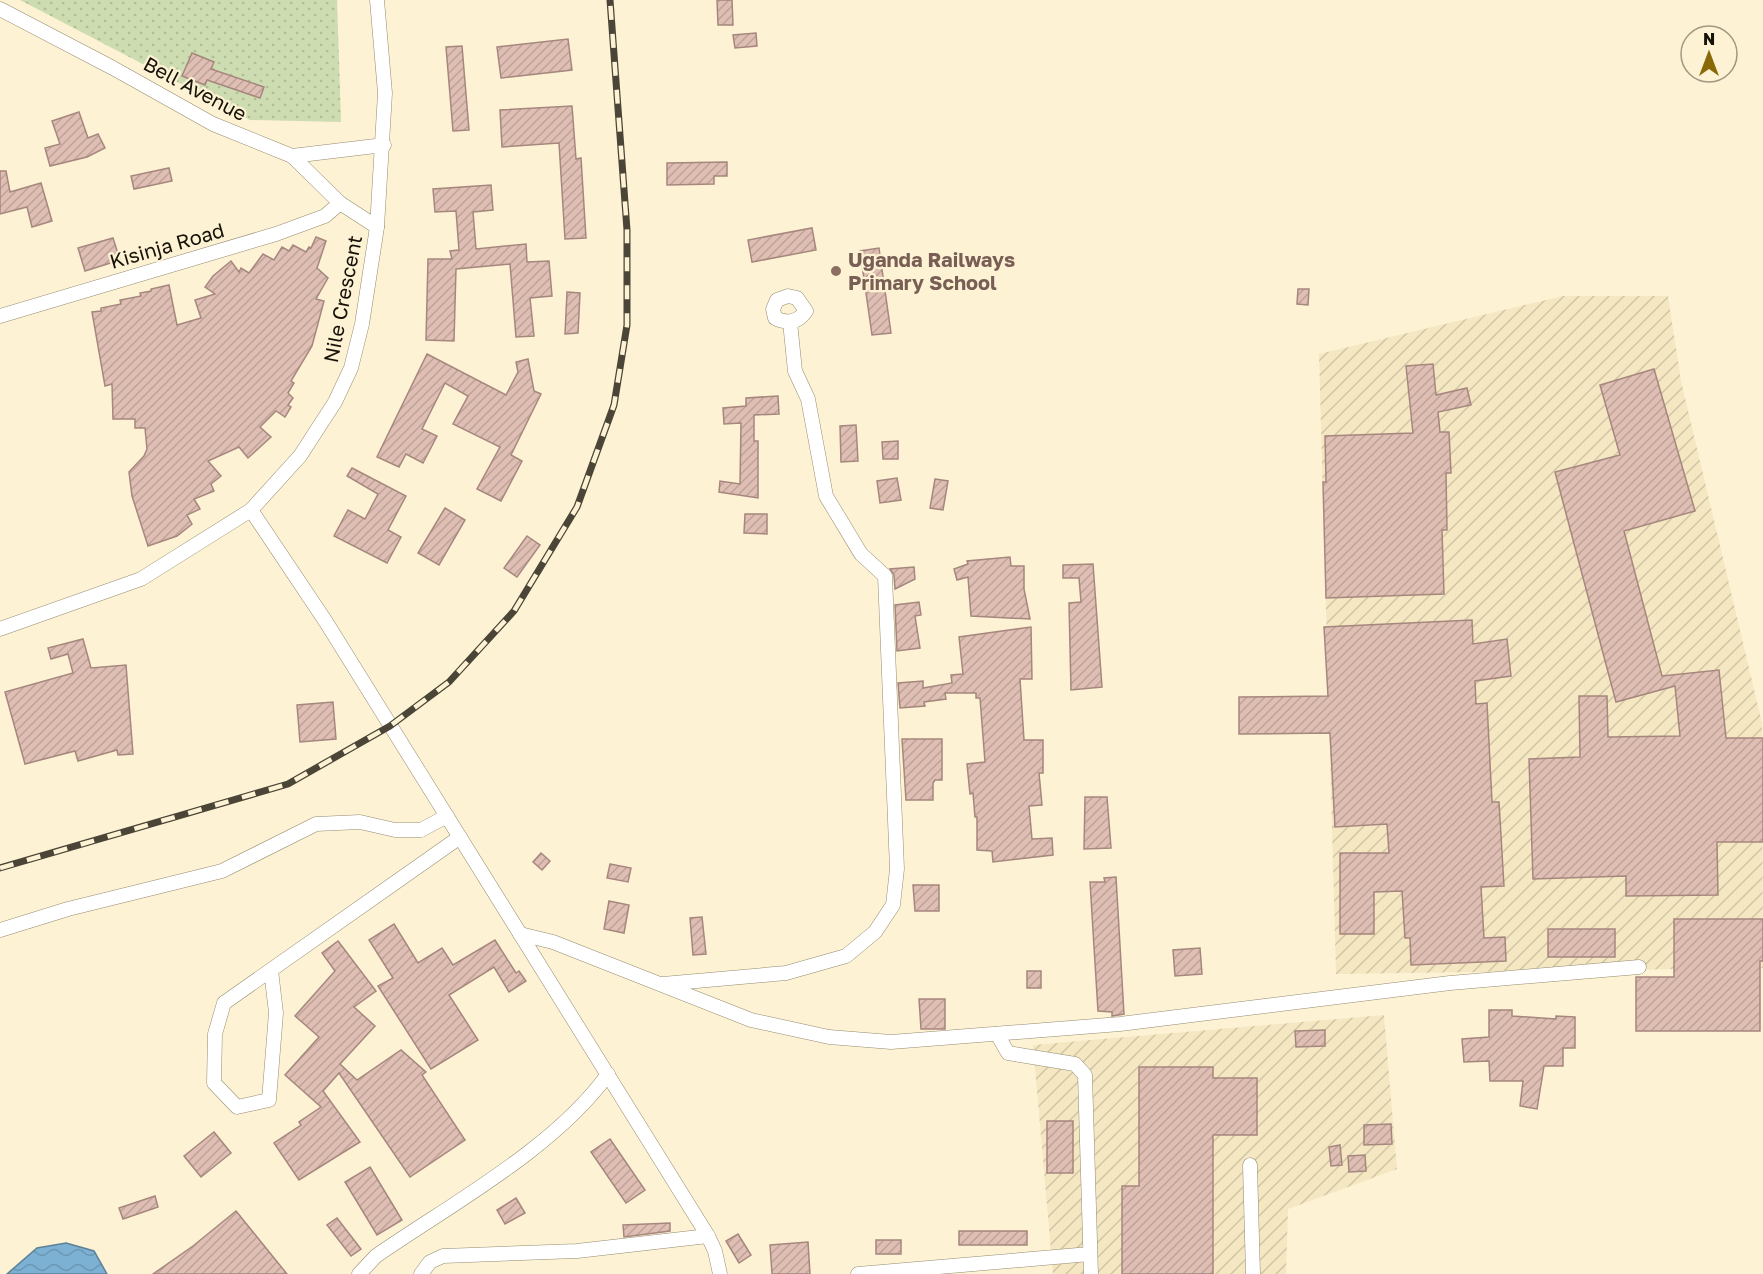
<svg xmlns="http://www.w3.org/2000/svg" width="1763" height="1274" font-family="'Golos Text',sans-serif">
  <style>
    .industrial { fill: url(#industrial-furrows) }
    .garden { fill: url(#garden-dots) }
    .water { fill: url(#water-waves); stroke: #5d8196; stroke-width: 1.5 }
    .building { fill: url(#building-hatch); stroke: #a6877e; stroke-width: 1.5 }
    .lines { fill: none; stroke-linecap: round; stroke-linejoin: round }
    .minor-casing { stroke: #958b70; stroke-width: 15 }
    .minor { stroke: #fff; stroke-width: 14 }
    .rail-casing { stroke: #4a4536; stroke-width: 7 }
    .rail { stroke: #fdf2d4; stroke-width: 4.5; stroke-dasharray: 14; stroke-linecap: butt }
    .education-dot { fill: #8d6e63; stroke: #fdf2d4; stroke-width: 2 }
    .labels { text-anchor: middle; stroke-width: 4.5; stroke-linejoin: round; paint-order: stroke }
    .street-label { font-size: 20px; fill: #161208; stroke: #fdf2d4 }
    .education-label { font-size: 20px; font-weight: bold; fill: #785e54; stroke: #fdf2d4; text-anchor: start }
  </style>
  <defs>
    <pattern id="industrial-furrows" width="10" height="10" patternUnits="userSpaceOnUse" patternTransform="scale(1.5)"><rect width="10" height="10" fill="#f4e7c2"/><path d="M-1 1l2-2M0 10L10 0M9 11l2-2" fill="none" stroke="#d0c5a5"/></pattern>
    <pattern id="garden-dots" width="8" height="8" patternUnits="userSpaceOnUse" patternTransform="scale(1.5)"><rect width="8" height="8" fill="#ceddb1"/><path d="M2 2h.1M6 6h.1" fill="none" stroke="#b0bd97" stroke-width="1.8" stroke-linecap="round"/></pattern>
    <pattern id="water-waves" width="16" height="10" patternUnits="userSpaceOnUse" patternTransform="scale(1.5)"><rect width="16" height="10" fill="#7cb1d3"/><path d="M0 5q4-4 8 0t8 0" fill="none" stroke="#6a97b4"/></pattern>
    <pattern id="building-hatch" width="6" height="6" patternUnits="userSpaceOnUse" patternTransform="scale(1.5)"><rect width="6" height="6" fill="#dfbeb3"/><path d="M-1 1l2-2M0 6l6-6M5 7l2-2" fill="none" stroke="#bfa298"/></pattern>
  </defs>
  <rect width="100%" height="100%" fill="#fdf2d4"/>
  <!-- industrial -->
  <g class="industrial">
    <polygon points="1563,296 1668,296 1681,381 1762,723 1763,968 1336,974 1319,354"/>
    <polygon points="1384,1015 1397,1169 1288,1209 1286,1274 1053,1274 1033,1045"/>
  </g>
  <!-- garden -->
  <polygon class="garden" points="20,0 337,0 341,122 250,120"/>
  <!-- water -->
  <polygon class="water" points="66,1243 94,1251 107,1274 7,1274 37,1248"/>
  <!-- building -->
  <g class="building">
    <polygon points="717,0 732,0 733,25 718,25"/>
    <polygon points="756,33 757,46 735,48 733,35"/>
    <polygon points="568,39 572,70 501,78 497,47"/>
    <polygon points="462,46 469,130 453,131 446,47"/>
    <polygon points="192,53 214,62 211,69 264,87 260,98 207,80 205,85 182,76"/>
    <polygon points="572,106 576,159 581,158 586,238 565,239 559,143 502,147 500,110"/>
    <polygon points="79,112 88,138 98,134 105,148 87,157 50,166 45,148 60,144 52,121"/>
    <polygon points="727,162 727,176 714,176 714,184 667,185 667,163"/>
    <polygon points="169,168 172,181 134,189 131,176"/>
    <polygon points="0,171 6,171 10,192 41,183 52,221 32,227 27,207 0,214"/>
    <polygon points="491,185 493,210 473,212 476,249 526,244 527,262 549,261 552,296 530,298 534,336 516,337 510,264 456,269 454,341 426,340 428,259 452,259 450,251 459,250 456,211 435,212 433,189"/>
    <polygon points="812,228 816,250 752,262 748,240"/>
    <polygon points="316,237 326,241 317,268 328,278 316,299 324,301 312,346 291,381 294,383 288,393 293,398 288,405 291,407 285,417 276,411 260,427 271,437 248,458 239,447 208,461 221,476 211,484 214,491 194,499 200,509 187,515 192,524 177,536 148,546 132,496 129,472 144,456 147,449 145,428 135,428 135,419 113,419 112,384 105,386 92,312 101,311 101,308 121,304 120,300 141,296 140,293 151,291 151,289 169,285 177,325 201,318 195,300 215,294 205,287 213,276 231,261 239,272 241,268 249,273 263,254 274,260 282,247 289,251 293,245 306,252 309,247 311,248"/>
    <polygon points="113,238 120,260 85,271 78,248"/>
    <polygon points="879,248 891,333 872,335 860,251"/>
    <polygon points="1298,289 1309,289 1308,305 1297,304"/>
    <polygon points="567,292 580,293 578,333 565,334"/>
    <polygon points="427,354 506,395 518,372 516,362 528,359 534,391 541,394 511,455 522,461 501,501 477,489 500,447 453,424 468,396 445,383 422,429 437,436 423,463 406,454 399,467 377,457"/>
    <polygon points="1433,364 1436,395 1467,388 1471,405 1438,412 1440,432 1449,432 1451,473 1446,473 1447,530 1442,530 1444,594 1326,598 1323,482 1326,482 1325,436 1413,433 1406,366"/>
    <polygon points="1654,369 1695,511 1624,531 1662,676 1719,670 1726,738 1763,738 1763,842 1717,842 1718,895 1626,896 1626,876 1533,879 1529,759 1580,757 1579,696 1607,696 1608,737 1680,736 1675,686 1616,702 1555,472 1620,455 1600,385"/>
    <polygon points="778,396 779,414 754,415 754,441 758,441 758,498 719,492 720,481 740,484 741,423 724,424 723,408 746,406 746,398"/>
    <polygon points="856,425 858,461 841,462 840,426"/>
    <polygon points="898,441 898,459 883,459 882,442"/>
    <polygon points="352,468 406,496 388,530 401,537 387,563 334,536 348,510 365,519 378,494 347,476"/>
    <polygon points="897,478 901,500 880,503 877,481"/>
    <polygon points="935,479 948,481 943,510 930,508"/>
    <polygon points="445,508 465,520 439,565 418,553"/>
    <polygon points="745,514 767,514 767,534 744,533"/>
    <polygon points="527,536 540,545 517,577 504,568"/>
    <polygon points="1010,557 1011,566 1024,566 1024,589 1030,619 971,616 968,577 957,580 954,569 968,564 967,561"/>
    <polygon points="1093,564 1102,687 1071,690 1069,603 1081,602 1079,578 1063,578 1063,565"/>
    <polygon points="914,567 915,579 895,589 894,575 890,569"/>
    <polygon points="919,602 921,615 915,616 920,648 897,651 895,605"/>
    <polygon points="1472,620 1473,644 1507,639 1511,676 1475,681 1476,704 1487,703 1492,802 1499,802 1504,886 1481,887 1484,938 1505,937 1506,961 1411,965 1410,938 1405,938 1402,891 1374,892 1374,934 1340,934 1340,853 1389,853 1387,824 1335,827 1330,733 1239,734 1239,697 1328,696 1324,627"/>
    <polygon points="1031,627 1032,679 1020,679 1024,740 1043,740 1043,773 1039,773 1042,805 1029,806 1032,839 1052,838 1053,855 993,862 992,851 977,850 977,817 975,817 973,793 970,794 967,764 985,762 980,698 976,698 976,693 945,693 946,699 924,702 925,706 900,708 898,683 923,681 923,688 952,683 951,675 963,674 959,637"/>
    <polygon points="83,639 91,668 126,665 133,754 118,755 117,750 78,761 75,751 25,764 5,692 73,673 68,654 51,659 48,648"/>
    <polygon points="333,702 336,739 300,742 297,705"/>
    <polygon points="902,739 942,739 942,780 935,780 933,783 933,800 906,800"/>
    <polygon points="1085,797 1107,797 1111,848 1084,849"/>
    <polygon points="541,853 550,861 542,870 533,862"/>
    <polygon points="610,864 631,868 628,882 607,878"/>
    <polygon points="1116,877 1124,1014 1112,1016 1112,1012 1098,1011 1090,882 1105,882 1104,878"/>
    <polygon points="913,885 939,885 939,911 915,911"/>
    <polygon points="609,901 629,905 624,933 604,929"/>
    <polygon points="702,917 706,954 693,955 690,918"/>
    <polygon points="1674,919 1763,919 1763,961 1760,961 1760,1031 1636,1031 1636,977 1674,977"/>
    <polygon points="394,924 418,963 442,948 453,965 495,940 516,973 519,971 526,981 509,992 494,967 449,995 478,1040 431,1069 378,986 393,978 369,940"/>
    <rect x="1548" y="929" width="67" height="28"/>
    <polygon points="338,941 376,991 354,1007 375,1026 340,1064 357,1080 401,1050 426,1072 422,1075 465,1140 410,1177 339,1073 323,1091 360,1142 299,1180 274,1143 301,1125 299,1122 321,1107 285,1075 319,1037 295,1016 335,971 322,953"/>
    <polygon points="1200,948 1202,974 1175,976 1173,950"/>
    <rect x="1027" y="971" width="14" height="17"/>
    <polygon points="919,999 945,999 945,1029 921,1029"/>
    <polygon points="1489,1010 1512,1010 1512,1016 1556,1019 1556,1016 1575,1017 1575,1048 1563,1048 1563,1066 1544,1066 1537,1109 1520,1106 1523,1081 1490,1081 1489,1061 1464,1062 1462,1039 1489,1037"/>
    <polygon points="1325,1030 1325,1046 1296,1047 1295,1031"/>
    <polygon points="1139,1067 1213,1067 1213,1078 1257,1078 1257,1135 1213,1135 1213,1274 1122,1274 1122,1186 1139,1186"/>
    <rect x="1047" y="1121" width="26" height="52"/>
    <polygon points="1391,1124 1392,1144 1364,1145 1364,1125"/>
    <polygon points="214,1132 231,1153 201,1177 184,1156"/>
    <polygon points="610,1139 645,1190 626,1203 591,1152"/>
    <polygon points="1340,1145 1342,1165 1331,1166 1329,1147"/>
    <polygon points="1365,1155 1366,1171 1349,1172 1348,1156"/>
    <polygon points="370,1167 402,1220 377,1235 345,1182"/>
    <polygon points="155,1196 158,1207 123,1219 119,1208"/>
    <polygon points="516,1198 525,1213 505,1224 497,1210"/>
    <polygon points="236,1211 287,1274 153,1274 193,1246"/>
    <polygon points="337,1218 361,1249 351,1256 327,1225"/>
    <polygon points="670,1223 670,1231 624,1237 623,1225"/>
    <rect x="959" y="1231" width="68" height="14"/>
    <polygon points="738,1234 751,1255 739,1263 726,1241"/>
    <rect x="876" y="1240" width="25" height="14"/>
    <polygon points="808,1242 810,1274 772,1274 770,1245"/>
  </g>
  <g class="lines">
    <!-- minor casing -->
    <g class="minor-casing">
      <g id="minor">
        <polyline points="0,9 113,68 213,124 292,156 384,145"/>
        <polyline points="292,156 340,203 377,227"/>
        <path d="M788 296 797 298 806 311C798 323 787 324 775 318L773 309 777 300Z"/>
        <polyline points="0,316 276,234 325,216 340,203"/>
        <polyline points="251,510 326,622 708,1236 715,1251 720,1274"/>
        <polyline points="0,629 141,579 251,510 300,456 335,402 351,368 362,324 377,227 385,93 377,0"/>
        <polyline points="0,930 68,909 222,871 316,824 360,822 395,830 421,830 447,816"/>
        <polyline points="520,934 553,942 751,1020 829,1037 891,1042 1120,1024 1450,983 1639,967"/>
        <polyline points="271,970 276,1013 269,1100 237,1107 214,1083 215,1034 224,1003 460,837"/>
        <polyline points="663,984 786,973 846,956 875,932 893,905 897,869 885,576 861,554 826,496 808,399 795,371 790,322"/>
        <polyline points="997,1034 1008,1053 1075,1064 1085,1075 1091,1274"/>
        <polyline points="1250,1165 1253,1274"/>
        <path d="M359 1274 376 1256C451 1204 555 1148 608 1074"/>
        <polyline points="421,1274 430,1262 443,1256 577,1251 708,1236"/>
        <polyline points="858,1274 1090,1254"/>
      </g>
    </g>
    <!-- minor -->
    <use href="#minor" class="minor"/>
    <!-- rail casing -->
    <g class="rail-casing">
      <polyline id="rail" points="0,868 288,784 390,726 449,682 514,611 577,507 614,405 627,325 627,230 610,0"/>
    </g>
    <!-- rail -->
    <use href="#rail" class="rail"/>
  </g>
  <!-- markers -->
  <circle class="education-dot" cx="836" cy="271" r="6"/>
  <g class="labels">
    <!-- street labels -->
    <g class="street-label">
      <text transform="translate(195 89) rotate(28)" y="7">Bell Avenue</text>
      <text transform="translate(167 246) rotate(-16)" y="7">Kisinja Road</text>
      <text transform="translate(343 299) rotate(-79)" y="7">Nile Crescent</text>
    </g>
    <!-- education labels -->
    <g class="education-label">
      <text x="848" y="267">Uganda Railways<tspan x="848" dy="23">Primary School</tspan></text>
    </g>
  </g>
  <!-- north arrow -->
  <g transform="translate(1709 54)"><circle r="28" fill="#fdf2d4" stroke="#a19882" stroke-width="1.5"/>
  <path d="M0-4.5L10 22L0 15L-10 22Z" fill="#896806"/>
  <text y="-9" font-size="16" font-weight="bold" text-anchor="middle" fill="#161208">N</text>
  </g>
</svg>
